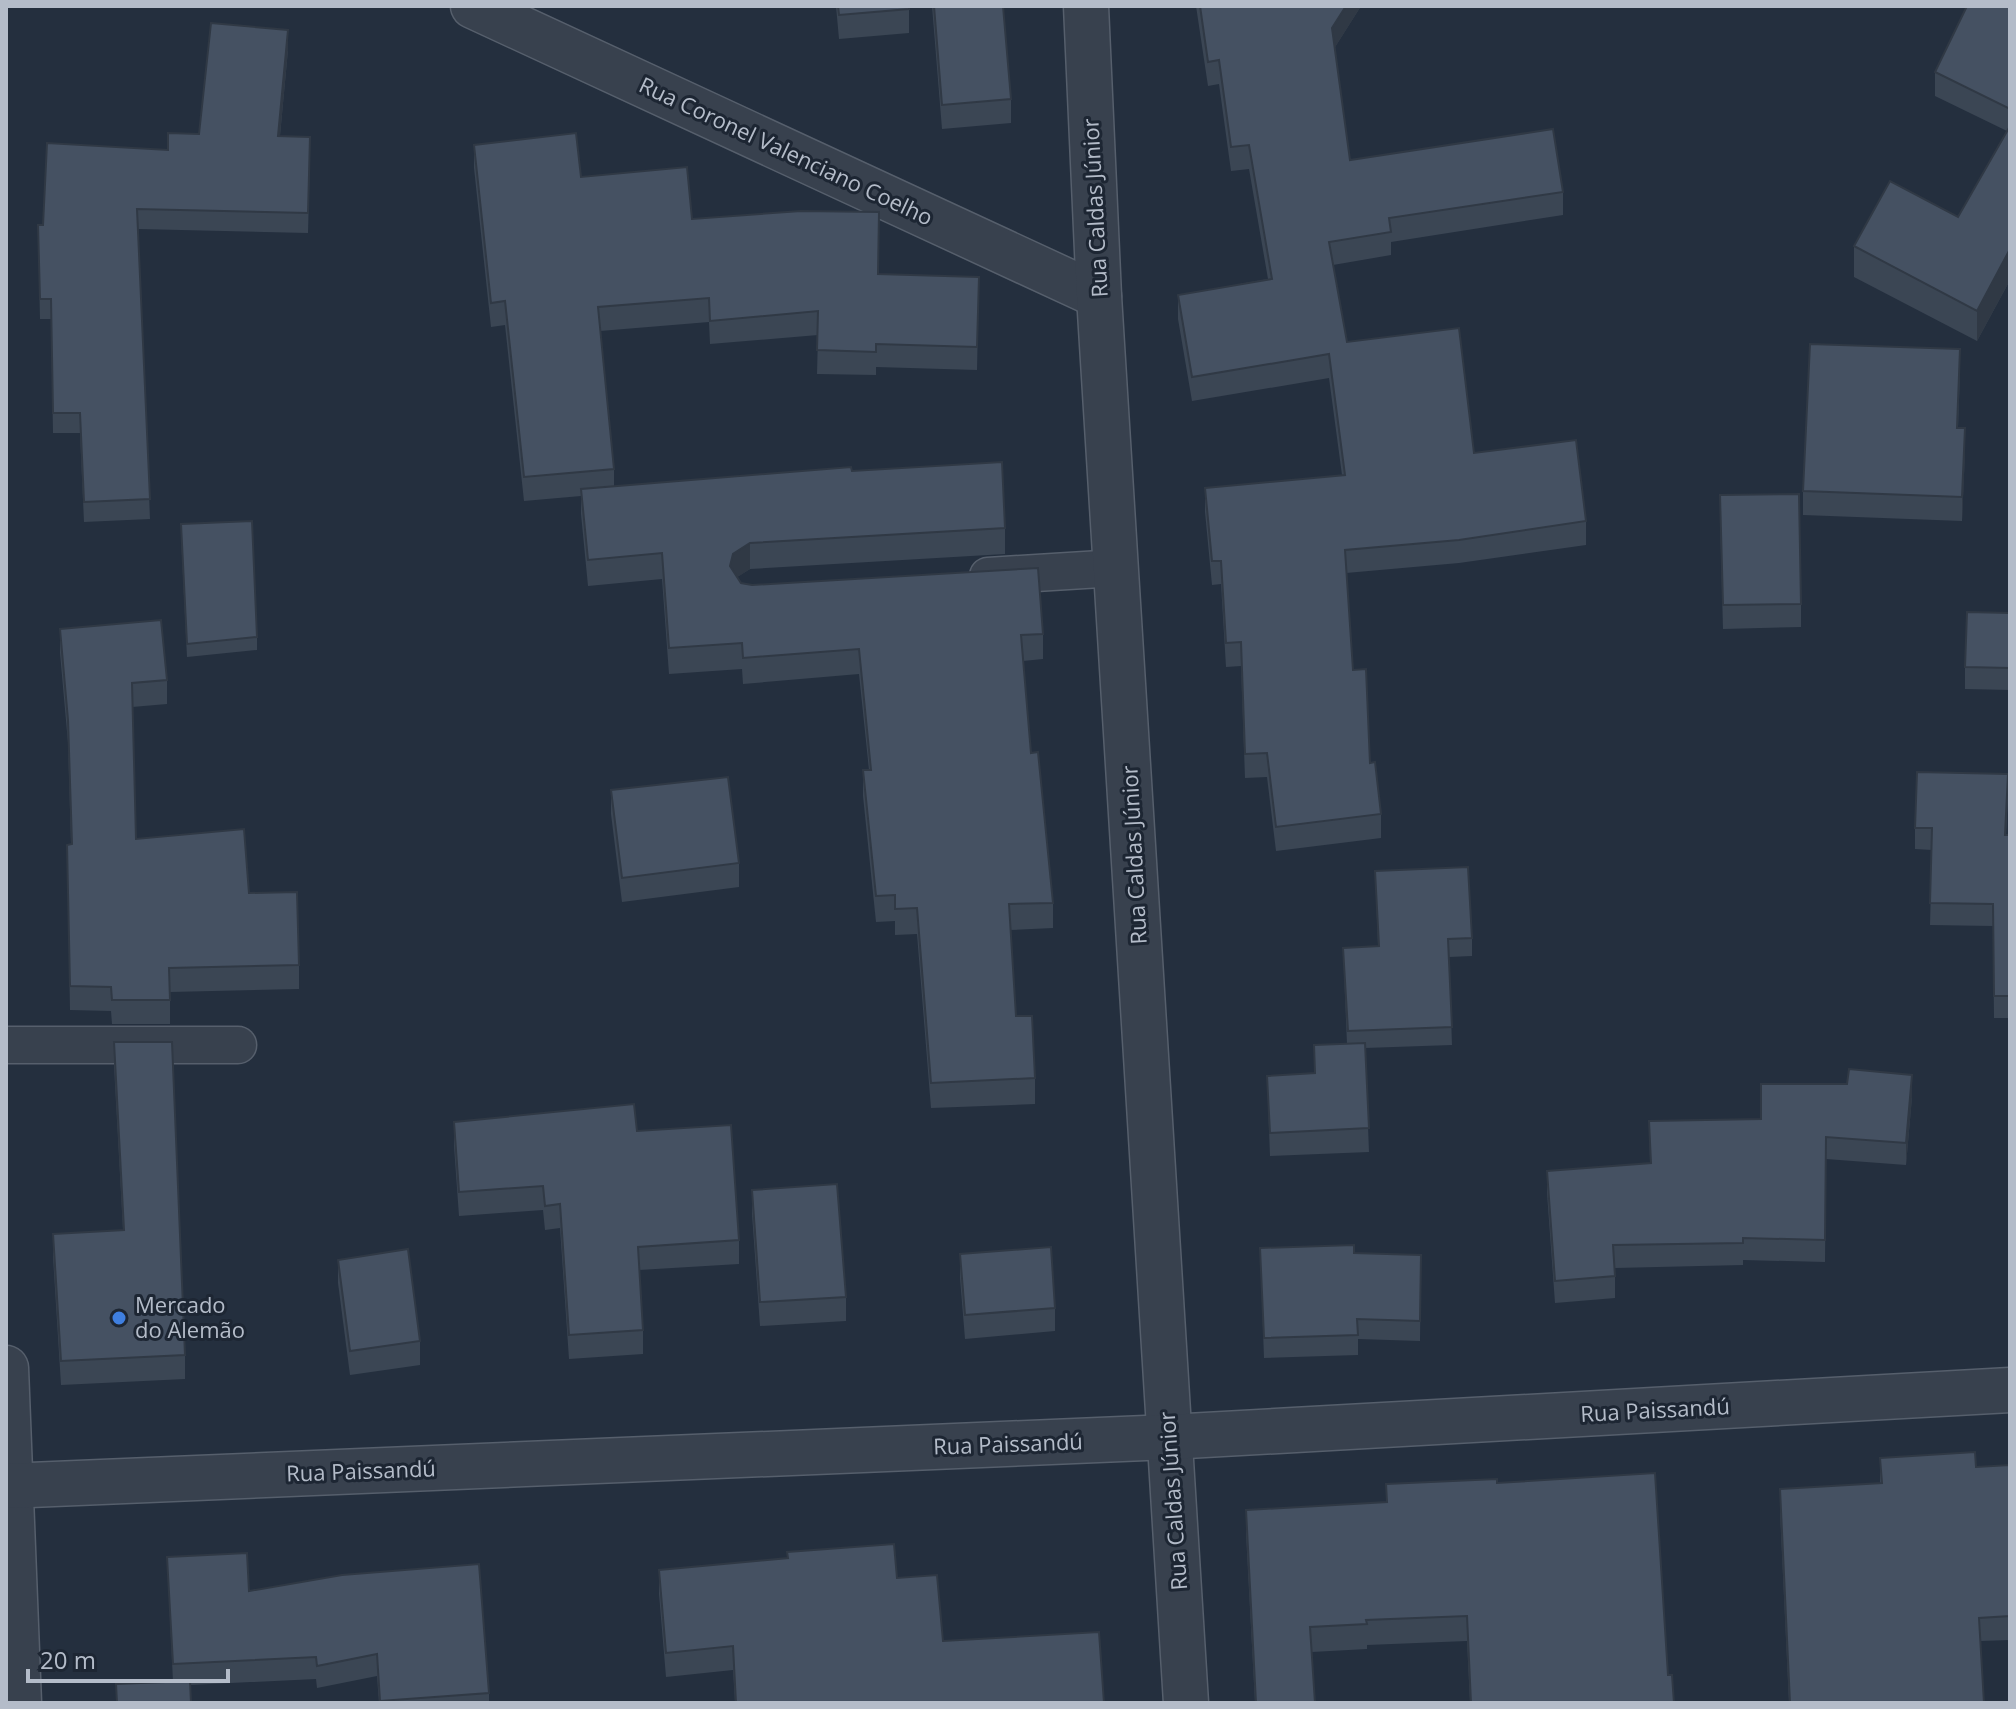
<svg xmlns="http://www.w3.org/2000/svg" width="2016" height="1709" font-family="'Open Sans',sans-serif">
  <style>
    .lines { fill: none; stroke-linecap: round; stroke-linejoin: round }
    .service-casing { stroke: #565f6c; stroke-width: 39 }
    .minor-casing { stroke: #565f6c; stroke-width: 47 }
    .service { stroke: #38414e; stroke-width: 36 }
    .minor { stroke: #38414e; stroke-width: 44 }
    .wall { fill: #3b4654 }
    .shaded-wall { fill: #303945 }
    .building { fill: #455162; stroke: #303945; stroke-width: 2 }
    .shop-dot { fill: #3f7fe0; stroke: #1d2633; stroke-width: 3 }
    .labels { text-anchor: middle; stroke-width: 6; stroke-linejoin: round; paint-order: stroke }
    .street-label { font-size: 22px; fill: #b4bcc9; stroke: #1d2633 }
    .poi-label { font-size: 22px; fill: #b4bcc9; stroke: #1d2633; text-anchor: start }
  </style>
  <rect width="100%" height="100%" fill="#242f3e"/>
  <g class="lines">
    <!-- service casing -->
    <g class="service-casing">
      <g id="service">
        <polyline points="988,576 1117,568"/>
        <polyline points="6,1045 238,1045"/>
      </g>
    </g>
    <!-- minor casing -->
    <g class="minor-casing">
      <g id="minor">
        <polyline points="473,6 1099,296"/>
        <polyline points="1086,6 1099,296 1186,1703"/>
        <polyline points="6,1368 19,1703"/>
        <polyline points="6,1486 1169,1437 2010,1390"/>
      </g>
    </g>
    <!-- service -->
    <use href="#service" class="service"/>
    <!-- minor -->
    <use href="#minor" class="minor"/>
  </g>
  <!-- wall -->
  <g class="wall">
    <polygon points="836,6 909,6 909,33 839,39"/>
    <polygon points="932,6 1003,6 1011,99 1011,123 942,129"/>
    <polygon points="1196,6 1361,6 1335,47 1350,160 1563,192 1563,215 1391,242 1391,255 1333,265 1347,342 1474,453 1586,521 1586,545 1459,563 1346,573 1353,670 1370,763 1381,814 1381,838 1276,851 1267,777 1245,778 1241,666 1226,667 1221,584 1212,585 1205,512 1205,488 1342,475 1329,378 1192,401 1178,319 1178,295 1268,279 1249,169 1231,171 1219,84 1208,86"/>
    <polygon points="2010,6 2010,280 1977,341 1854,277 1854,246 1958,217 2007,131 1935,96 1935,72"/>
    <polygon points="288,50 280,136 310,157 308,233 138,229 150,519 84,522 80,433 53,433 51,319 40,319 38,225 43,225 168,150 199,134"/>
    <polygon points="474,145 581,177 692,219 878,274 979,277 977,370 876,367 876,375 817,374 818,335 710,344 709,322 600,331 614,469 614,486 852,471 1005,528 1005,554 750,569 737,577 741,583 752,585 1043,634 1043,659 1023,661 1031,753 1053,903 1053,928 1010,930 1016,1016 1035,1078 1035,1104 931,1108 917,934 895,935 895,921 876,922 863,796 863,770 869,770 859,674 743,684 742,669 669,674 662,579 588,586 581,514 581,496 524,501 505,325 491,327 474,168"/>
    <polygon points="1960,373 1958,428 1965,452 1962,521 1803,515 1803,491"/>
    <polygon points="1720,519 1801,604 1801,627 1723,629"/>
    <polygon points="181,536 257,637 257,650 187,657"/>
    <polygon points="2010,613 2010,690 1965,689 1965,667"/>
    <polygon points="60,629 167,680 167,704 132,707 136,839 249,893 299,965 299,989 170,992 170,1024 112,1024 111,1011 70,1010 67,845 71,844 68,743 60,653"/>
    <polygon points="611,790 739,863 739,887 622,902 611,814"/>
    <polygon points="2008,796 2006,835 2010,835 2010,1018 1994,1018 1993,926 1930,925 1932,850 1915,849 1915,828"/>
    <polygon points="1375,871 1472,938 1472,956 1449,957 1452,1045 1365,1048 1369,1152 1270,1156 1267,1076 1314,1073 1314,1045 1347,1044 1343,948 1378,946"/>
    <polygon points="114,1042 185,1355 185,1379 61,1385 53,1257 53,1234 123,1230 114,1066"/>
    <polygon points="1912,1097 1906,1165 1826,1159 1825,1262 1743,1260 1743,1265 1615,1268 1615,1298 1555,1303 1547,1193 1547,1171 1650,1164 1649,1121 1761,1119"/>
    <polygon points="454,1122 637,1131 739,1240 739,1264 639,1270 643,1330 643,1354 569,1359 560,1228 545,1230 543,1210 459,1216 454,1146"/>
    <polygon points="752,1190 846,1297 846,1321 760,1326 752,1214"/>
    <polygon points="1260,1248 1354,1253 1421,1255 1420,1341 1358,1339 1358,1355 1264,1358"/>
    <polygon points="960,1254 1055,1308 1055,1331 965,1339 960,1278"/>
    <polygon points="338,1260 420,1341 420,1365 350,1375 338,1283"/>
    <polygon points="1880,1458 1976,1467 2010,1465 2010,1640 1980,1641 1984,1703 1789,1703 1780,1513 1780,1489 1880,1484"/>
    <polygon points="1497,1483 1668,1675 1674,1703 1470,1703 1467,1641 1367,1645 1367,1649 1312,1652 1315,1703 1255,1703 1246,1534 1246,1510 1386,1502"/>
    <polygon points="167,1557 489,1693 489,1703 379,1703 377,1676 317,1688 316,1679 190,1685 191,1703 116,1703 116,1684 173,1682"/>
    <polygon points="659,1570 897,1578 943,1641 1104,1703 735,1703 733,1670 666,1677 659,1594"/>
  </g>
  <!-- shaded-wall -->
  <g class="shaded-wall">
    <polygon points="1346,6 1361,6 1332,52 1332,28"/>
    <polygon points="288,30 288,50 278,156 278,136"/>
    <polygon points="2010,249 2010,280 1977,341 1977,311"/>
    <polygon points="1965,428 1965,452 1962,521 1962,497"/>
    <polygon points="750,543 750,569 733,580 730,566 733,554"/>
    <polygon points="1912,1075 1912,1097 1906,1165 1906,1143"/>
  </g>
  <!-- building -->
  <g class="building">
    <polygon points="838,6 909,6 909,9 839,15"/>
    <polygon points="934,6 1003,6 1011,99 942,105"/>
    <polygon points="1200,6 1346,6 1332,28 1350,160 1553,129 1563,192 1389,218 1391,232 1329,242 1347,342 1459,328 1474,453 1576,440 1586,521 1459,540 1345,550 1353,670 1366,669 1370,763 1375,762 1381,814 1276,827 1267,753 1245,754 1241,642 1226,643 1221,561 1212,561 1205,488 1345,475 1329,354 1192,377 1178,295 1272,279 1249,145 1231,147 1219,60 1208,62"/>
    <polygon points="1967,6 2010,6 2010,109 1935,72"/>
    <polygon points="211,23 288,30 278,136 310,137 308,213 137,209 150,499 84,502 80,413 53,413 51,299 40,299 38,225 43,225 47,143 168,150 168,133 199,134"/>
    <polygon points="2010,126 2010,249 1977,311 1854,246 1890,181 1958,217"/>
    <polygon points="576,133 581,177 687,167 692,219 801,211 879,212 878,274 979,277 977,347 876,344 876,352 817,350 818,311 710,321 709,298 598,307 614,469 524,477 505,301 491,303 474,145"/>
    <polygon points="1810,344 1960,349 1957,428 1965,428 1962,497 1803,491"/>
    <polygon points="1002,462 1005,528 750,543 733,554 730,566 741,583 752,585 1038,568 1043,634 1021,635 1031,753 1038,752 1053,903 1009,904 1016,1016 1032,1016 1035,1078 931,1083 917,908 895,909 895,895 876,896 863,770 871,770 859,649 743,658 742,643 669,648 662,553 588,560 581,489 851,467 852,471"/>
    <polygon points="1799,494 1801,604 1723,605 1720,495"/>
    <polygon points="252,521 257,637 187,644 181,524"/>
    <polygon points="1967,612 2010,613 2010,668 1965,667"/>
    <polygon points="161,620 167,680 132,683 136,839 244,829 249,893 297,892 299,965 169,968 170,1000 112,1000 111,987 70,986 67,845 72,844 68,720 60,629"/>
    <polygon points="1917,772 2008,774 2005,835 2010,835 2010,996 1994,996 1993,904 1930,903 1932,828 1915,828"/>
    <polygon points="728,777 739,863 622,878 611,790"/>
    <polygon points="1468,867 1472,938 1448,939 1452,1027 1348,1031 1343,948 1379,946 1375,871"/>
    <polygon points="114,1042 172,1042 185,1355 61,1361 53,1234 124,1230"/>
    <polygon points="1365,1043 1369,1128 1270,1133 1267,1076 1315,1073 1314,1045"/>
    <polygon points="1849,1069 1912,1075 1906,1143 1826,1137 1825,1240 1743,1238 1743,1243 1613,1245 1615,1276 1555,1281 1547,1171 1651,1163 1649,1121 1761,1119 1761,1084 1847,1084"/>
    <polygon points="634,1104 637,1131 731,1125 739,1240 638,1247 643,1330 569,1335 560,1204 545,1206 543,1186 459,1192 454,1122"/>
    <polygon points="837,1184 846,1297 760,1302 752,1190"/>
    <polygon points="1354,1245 1354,1253 1421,1255 1420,1321 1357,1319 1358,1335 1264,1338 1260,1248"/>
    <polygon points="1051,1247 1055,1308 965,1315 960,1254"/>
    <polygon points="408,1249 420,1341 350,1351 338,1260"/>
    <polygon points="1975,1452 1976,1467 2010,1465 2010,1616 1979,1618 1984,1703 1790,1703 1780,1489 1882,1483 1880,1458"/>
    <polygon points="1655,1473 1668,1675 1672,1675 1674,1703 1471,1703 1467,1616 1366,1620 1367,1624 1310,1627 1315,1703 1256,1703 1246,1510 1387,1502 1386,1484 1497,1479 1497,1483"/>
    <polygon points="894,1544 897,1578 937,1575 943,1641 1099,1632 1104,1703 736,1703 733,1646 666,1653 659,1570 788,1558 787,1552"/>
    <polygon points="247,1553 249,1591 342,1575 479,1564 489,1693 380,1701 377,1654 317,1666 316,1657 173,1664 167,1557"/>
    <polygon points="190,1681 191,1703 117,1703 116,1684"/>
  </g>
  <!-- markers -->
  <circle class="shop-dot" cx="119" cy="1318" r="8"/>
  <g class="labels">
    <!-- street labels -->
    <g class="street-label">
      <text transform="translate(786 151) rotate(25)" y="8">Rua Coronel Valenciano Coelho</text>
      <text transform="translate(1095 208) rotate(-93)" y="8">Rua Caldas Júnior</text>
      <text transform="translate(1134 855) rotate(-93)" y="8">Rua Caldas Júnior</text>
      <text transform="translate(1655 1410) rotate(-3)" y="8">Rua Paissandú</text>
      <text transform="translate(1008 1444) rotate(-2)" y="8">Rua Paissandú</text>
      <text transform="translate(361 1471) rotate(-2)" y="8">Rua Paissandú</text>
      <text transform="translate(1173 1501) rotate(-94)" y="8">Rua Caldas Júnior</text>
    </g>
    <!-- poi labels -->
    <g class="poi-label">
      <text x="135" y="1313">Mercado<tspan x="135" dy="25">do Alemão</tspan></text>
    </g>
  </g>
  <!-- border -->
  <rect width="2016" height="1709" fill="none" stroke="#b4bcc9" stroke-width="16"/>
  <!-- scale -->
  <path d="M28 1669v12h200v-12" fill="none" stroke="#b4bcc9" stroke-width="4"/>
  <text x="40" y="1669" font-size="24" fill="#b4bcc9" stroke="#1d2633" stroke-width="6" paint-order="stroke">20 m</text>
</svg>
